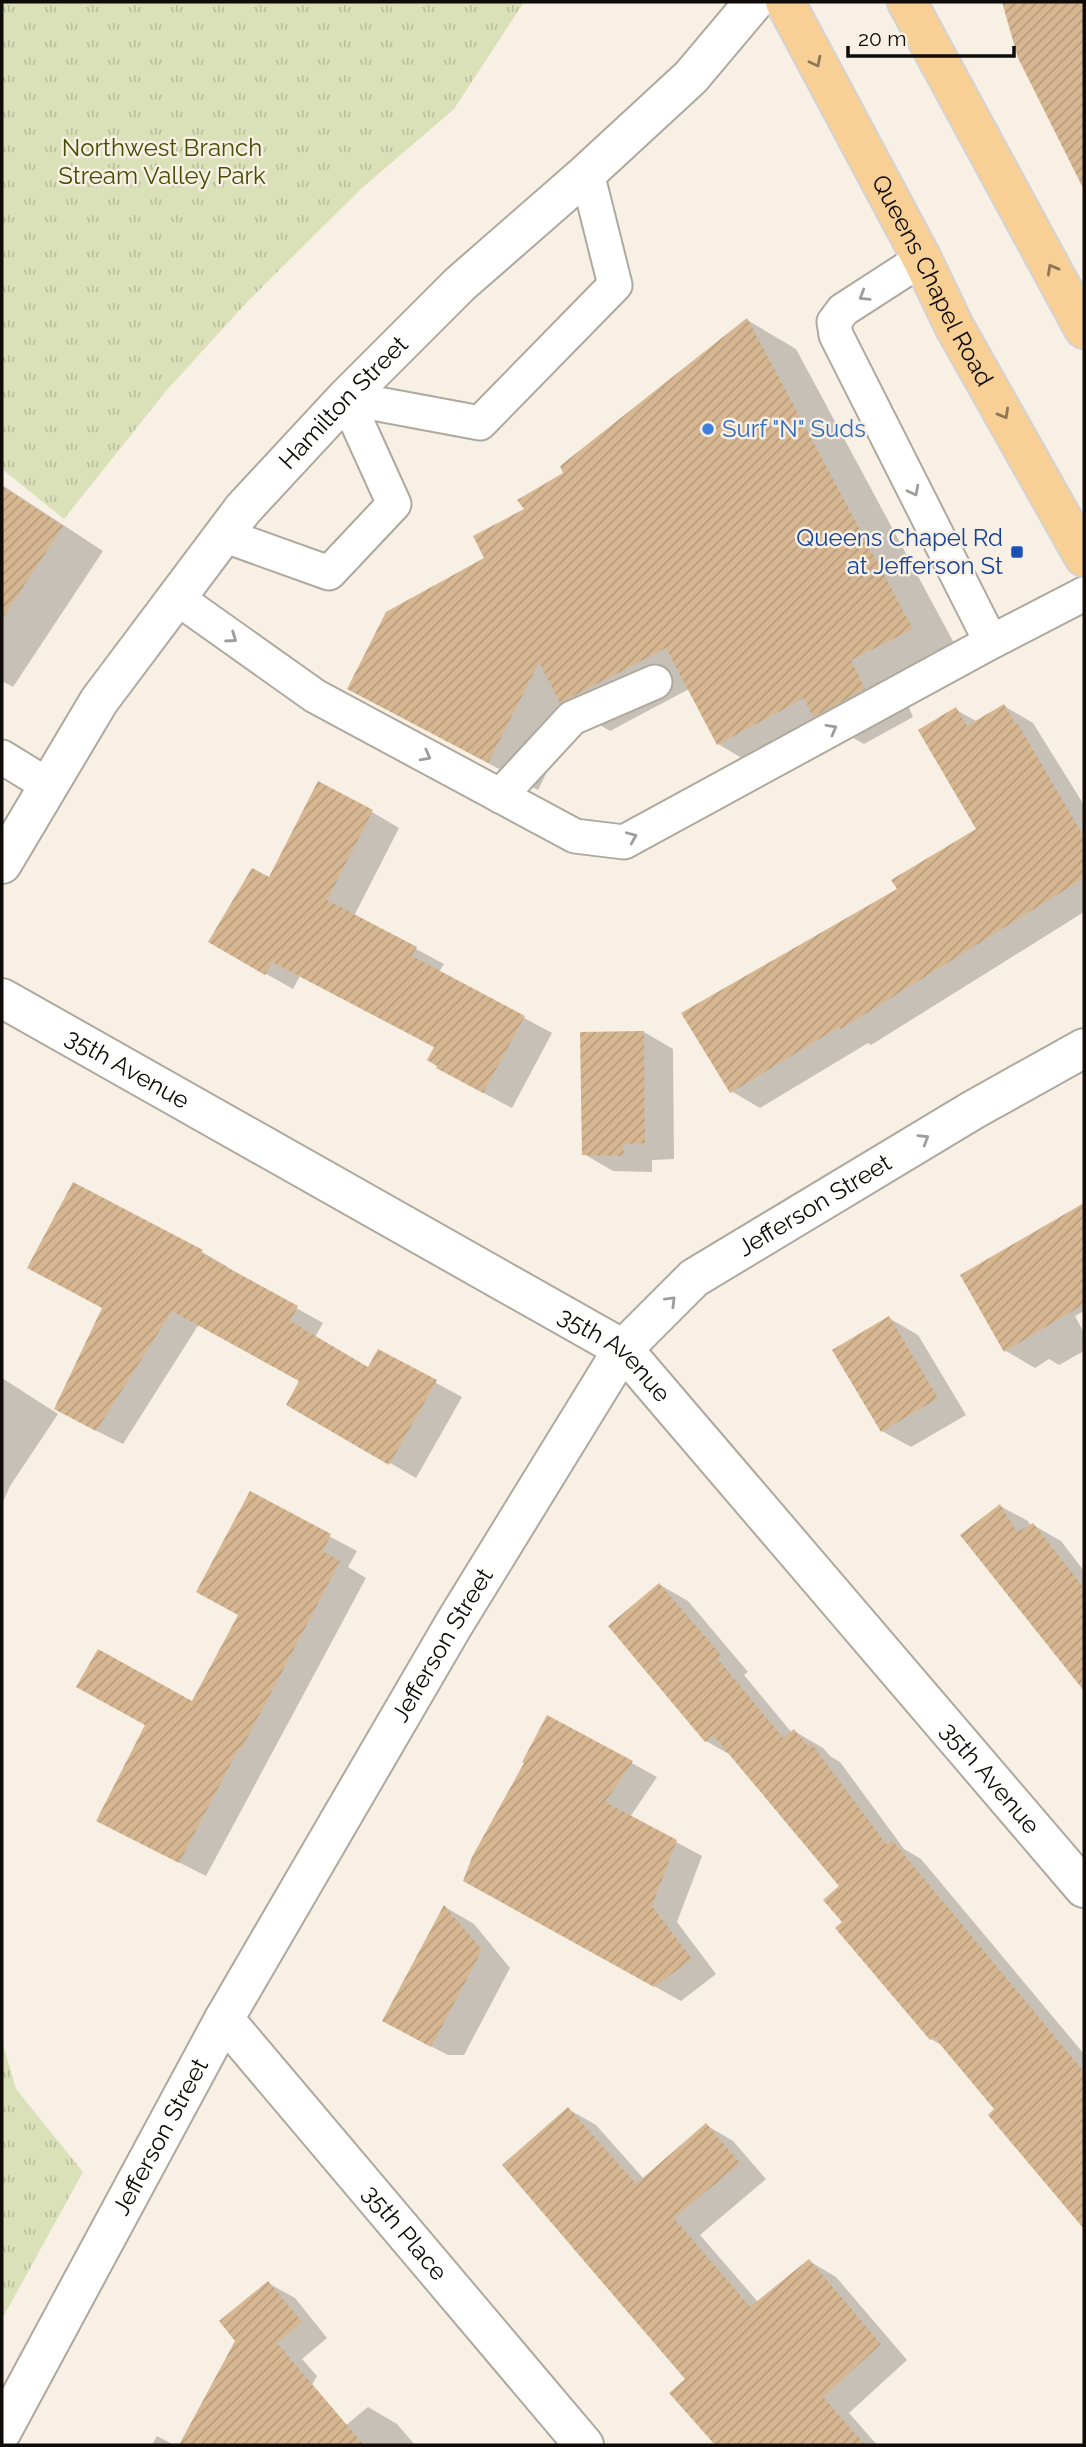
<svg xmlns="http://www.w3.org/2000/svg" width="1086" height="2447" font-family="Raleway,sans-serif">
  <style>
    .park { fill: url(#park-tufts) }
    .shadow { fill: #0003 }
    .building { fill: url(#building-hatch) }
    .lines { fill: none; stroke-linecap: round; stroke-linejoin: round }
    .service-casing { stroke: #afa89d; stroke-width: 37 }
    .minor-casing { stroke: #afa89d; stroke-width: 42 }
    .secondary-casing { stroke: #afa89d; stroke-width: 42 }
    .primary-casing { stroke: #d4d3d3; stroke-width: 42 }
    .service { stroke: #fff; stroke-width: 33 }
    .minor { stroke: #fff; stroke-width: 38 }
    .secondary { stroke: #fff; stroke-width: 38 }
    .primary { stroke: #f8cf94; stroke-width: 38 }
    .oneway { stroke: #8f7755 }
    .oneway2 { stroke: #9f9d9c }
    .shop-dot { fill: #3f7fe0; stroke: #f8f0e5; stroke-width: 2.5 }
    .transit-dot { fill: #1a4fb4; stroke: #f8f0e5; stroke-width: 2.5 }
    .labels { text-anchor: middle; stroke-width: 5; stroke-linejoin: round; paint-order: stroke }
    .park-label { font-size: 24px; fill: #454d00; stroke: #f8f0e5 }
    .street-label { font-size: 24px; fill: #0e0b08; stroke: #f8f0e5 }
    .shop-label { font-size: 24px; fill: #366cbe; stroke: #f8f0e5; text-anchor: start }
    .transit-label { font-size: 24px; fill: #164399; stroke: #f8f0e5; text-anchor: end }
  </style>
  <defs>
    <pattern id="park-tufts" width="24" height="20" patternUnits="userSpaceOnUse" patternTransform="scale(1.75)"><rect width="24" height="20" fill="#dae1b8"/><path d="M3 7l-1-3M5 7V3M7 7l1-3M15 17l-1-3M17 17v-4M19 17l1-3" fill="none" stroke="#bac09d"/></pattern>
    <pattern id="building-hatch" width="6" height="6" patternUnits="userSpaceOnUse" patternTransform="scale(1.75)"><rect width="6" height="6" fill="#d7b792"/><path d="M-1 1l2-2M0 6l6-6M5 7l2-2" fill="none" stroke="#b79c7c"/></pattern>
  </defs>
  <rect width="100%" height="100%" fill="#f8f0e5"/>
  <!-- park -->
  <g class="park">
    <polygon points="2,2 524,2 454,109 362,188 247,302 166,391 64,519 2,469"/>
    <polygon points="2,2041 16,2089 83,2172 2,2319"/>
  </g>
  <!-- shadow -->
  <g class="shadow">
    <polygon points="1010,2 1084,2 1084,187 1019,57 1009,23"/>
    <polygon points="747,320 796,349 962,658 900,688 913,717 864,744 843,732 767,773 718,744 689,689 610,731 577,711 538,790 349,688 487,559 526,510"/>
    <polygon points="2,485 103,551 13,687 2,681"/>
    <polygon points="1004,706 1033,723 1084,805 1084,912 871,1045 868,1043 760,1108 731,1091 899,890 978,830 956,710 978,722"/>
    <polygon points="372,812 399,828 354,916 444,964 439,972 552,1033 512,1108 465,1083 436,1048 300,976 293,989 210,942 270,880"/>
    <polygon points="644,1032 673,1049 674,1159 652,1160 652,1172 613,1171 584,1154"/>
    <polygon points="73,1185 202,1252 228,1267 227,1269 323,1323 315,1337 369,1369 379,1352 462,1397 416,1478 289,1404 301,1381 199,1324 123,1444 83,1424 104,1308"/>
    <polygon points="1084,1203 1084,1311 1075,1316 1084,1333 1084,1351 1059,1365 1049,1359 1035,1368 1006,1351 963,1275"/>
    <polygon points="889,1318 918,1335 966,1415 911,1447 882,1431"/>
    <polygon points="2,1378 58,1414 10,1486 2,1504"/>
    <polygon points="250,1494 357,1551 348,1567 366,1578 206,1876 125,1835 240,1615"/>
    <polygon points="1000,1506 1028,1521 1031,1527 1033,1525 1061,1541 1084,1571 1084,1680 1080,1676"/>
    <polygon points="660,1585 688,1601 748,1672 744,1675 792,1733 794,1731 823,1748 830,1756 840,1762 904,1849 921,1859 1084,2054 1084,2229 996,2110 943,2046 931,2039 844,1922 842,1886 734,1757 706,1741"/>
    <polygon points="548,1717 657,1777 630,1817 702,1856 677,1922 716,1974 681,2001 490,1895 527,1763"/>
    <polygon points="445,1907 474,1924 510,1968 464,2055 448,2055 413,2037"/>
    <polygon points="568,2109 596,2125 644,2179 706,2125 733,2141 766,2179 700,2235 758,2302 809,2261 836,2277 907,2360 849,2413 877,2445 743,2445 504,2165"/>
    <polygon points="268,2283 295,2298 327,2338 302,2359 317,2376 277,2445 181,2445"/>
    <polygon points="368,2407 397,2424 415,2445 322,2445"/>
    <polygon points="157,2436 174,2445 152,2445"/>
  </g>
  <!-- building -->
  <g class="building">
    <polygon points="1002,2 1084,2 1084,190 1018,58"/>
    <polygon points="747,318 913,629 851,660 865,689 813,717 804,698 717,745 666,648 560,703 539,662 488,763 347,689 386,612 484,558 473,536 524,509 517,500 563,473 560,466"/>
    <polygon points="2,486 63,526 2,619"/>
    <polygon points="1004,704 1016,725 1018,724 1084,837 1084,878 841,1029 839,1027 730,1093 681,1013 897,889 891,880 976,829 918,730 956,707 967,726"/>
    <polygon points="318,781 373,810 327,900 417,947 412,956 525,1016 483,1093 436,1068 437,1066 427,1060 434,1047 272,962 265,975 208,942 252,868 269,877"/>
    <polygon points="644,1031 645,1143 623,1144 624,1156 582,1155 580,1032"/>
    <polygon points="73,1182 203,1250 201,1253 298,1306 290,1321 368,1367 378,1349 437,1380 389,1465 286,1405 299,1381 172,1311 96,1431 54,1409 102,1308 27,1268"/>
    <polygon points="1084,1203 1084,1304 1004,1352 960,1275"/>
    <polygon points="889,1316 938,1398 881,1432 832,1350"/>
    <polygon points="250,1491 331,1534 323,1551 340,1561 252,1729 241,1749 239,1748 179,1863 96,1821 145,1725 76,1687 98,1649 192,1701 238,1615 196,1592"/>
    <polygon points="1000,1504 1017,1532 1033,1523 1084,1588 1084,1691 960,1535"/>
    <polygon points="659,1583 721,1655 717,1658 783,1738 794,1729 808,1746 811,1743 887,1845 892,1840 1084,2072 1084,2229 988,2115 994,2109 934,2037 930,2040 835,1928 842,1922 823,1900 839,1886 713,1735 705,1742 608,1626"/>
    <polygon points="547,1715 633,1761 605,1802 677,1840 652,1906 692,1959 654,1987 463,1881 472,1857 524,1763 522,1762"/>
    <polygon points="444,1905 482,1950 431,2047 382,2021"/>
    <polygon points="568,2107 636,2184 706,2123 740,2163 674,2218 750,2307 809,2259 881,2344 823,2397 865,2445 715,2445 669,2393 685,2379 502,2165"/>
    <polygon points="268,2281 302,2322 277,2343 364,2445 179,2445 235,2341 219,2321"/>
  </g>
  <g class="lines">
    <!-- service casing -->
    <g class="service-casing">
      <g id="service">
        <polyline points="922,259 843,310 834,322 836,335 991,642"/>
        <polyline points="346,398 480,423 615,285 587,173"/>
        <polyline points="223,535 329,573 394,504 346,398"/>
        <polyline points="177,598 315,696 575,836 624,842 991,642 1084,594"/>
        <polyline points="2,757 49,786"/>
        <polyline points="500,796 572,718 655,682"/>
      </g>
    </g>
    <!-- minor casing -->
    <g class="minor-casing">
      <g id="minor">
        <path id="s1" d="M2 998 623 1349 1084 1888"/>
        <path id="s2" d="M224 2019 584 2445"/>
        <path id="s3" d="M2 2431 224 2019 454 1624 623 1349 694 1278 973 1110 1084 1048"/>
      </g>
    </g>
    <!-- secondary casing -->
    <g class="secondary-casing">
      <g id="secondary">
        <path id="s4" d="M2 864 99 701 243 509 346 398 460 284 587 173 691 77 754 2"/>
      </g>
    </g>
    <!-- primary casing -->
    <g class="primary-casing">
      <g id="primary">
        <path id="s5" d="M785 2 922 259 954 326 1084 557"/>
        <polyline points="907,2 1084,329"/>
      </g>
    </g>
    <!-- service -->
    <use href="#service" class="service"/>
    <!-- minor -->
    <use href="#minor" class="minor"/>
    <!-- secondary -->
    <use href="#secondary" class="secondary"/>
    <!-- primary -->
    <use href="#primary" class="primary"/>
  </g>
  <!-- one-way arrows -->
  <defs><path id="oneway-chevron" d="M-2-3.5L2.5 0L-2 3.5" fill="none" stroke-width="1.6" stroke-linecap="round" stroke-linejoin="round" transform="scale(1.75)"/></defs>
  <g class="oneway">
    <use href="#oneway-chevron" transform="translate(816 62) rotate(63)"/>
    <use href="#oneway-chevron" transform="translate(1052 269) rotate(-119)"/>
    <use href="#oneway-chevron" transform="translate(1004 414) rotate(61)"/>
  </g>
  <g class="oneway2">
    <use href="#oneway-chevron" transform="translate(864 296) rotate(148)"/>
    <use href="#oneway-chevron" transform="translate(914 491) rotate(63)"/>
    <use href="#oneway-chevron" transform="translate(232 638) rotate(35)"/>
    <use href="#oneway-chevron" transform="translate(832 729) rotate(-29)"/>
    <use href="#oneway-chevron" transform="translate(426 756) rotate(28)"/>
    <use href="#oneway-chevron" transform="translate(632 837) rotate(-23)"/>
    <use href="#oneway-chevron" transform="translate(924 1139) rotate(-31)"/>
    <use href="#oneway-chevron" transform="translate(671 1301) rotate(-45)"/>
  </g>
  <!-- markers -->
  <circle class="shop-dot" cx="708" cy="429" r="7"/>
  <rect class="transit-dot" x="1010" y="545" width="14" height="14" rx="3.5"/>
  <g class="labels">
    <!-- park labels -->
    <g class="park-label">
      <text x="162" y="156">Northwest Branch<tspan x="162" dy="28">Stream Valley Park</tspan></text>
    </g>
    <!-- street labels -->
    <g class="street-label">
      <text dy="8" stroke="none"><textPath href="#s5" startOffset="315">Queens Chapel Road</textPath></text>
      <text dy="8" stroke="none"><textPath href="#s4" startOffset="576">Hamilton Street</textPath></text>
      <text dy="8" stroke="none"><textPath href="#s1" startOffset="144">35th Avenue</textPath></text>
      <text dy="8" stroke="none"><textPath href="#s3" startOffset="1489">Jefferson Street</textPath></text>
      <text dy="8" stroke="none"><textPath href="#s1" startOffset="710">35th Avenue</textPath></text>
      <text dy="8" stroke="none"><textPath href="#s3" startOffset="901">Jefferson Street</textPath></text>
      <text dy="8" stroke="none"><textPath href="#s1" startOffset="1278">35th Avenue</textPath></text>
      <text dy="8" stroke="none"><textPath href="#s3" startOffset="334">Jefferson Street</textPath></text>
      <text dy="8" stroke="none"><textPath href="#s2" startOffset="280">35th Place</textPath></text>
    </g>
    <!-- shop labels -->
    <g class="shop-label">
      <text x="722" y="437">Surf "N" Suds</text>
    </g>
    <!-- transit labels -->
    <g class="transit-label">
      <text x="1003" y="546">Queens Chapel Rd<tspan x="1003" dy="28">at Jefferson St</tspan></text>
    </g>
  </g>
  <!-- border -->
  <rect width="1086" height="2447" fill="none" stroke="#0e0b08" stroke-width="7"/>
  <!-- scale -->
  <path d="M848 46v10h166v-10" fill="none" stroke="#0e0b08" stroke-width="3.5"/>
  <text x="858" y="46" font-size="21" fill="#0e0b08" stroke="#f8f0e5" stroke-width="5" paint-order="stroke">20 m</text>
</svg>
